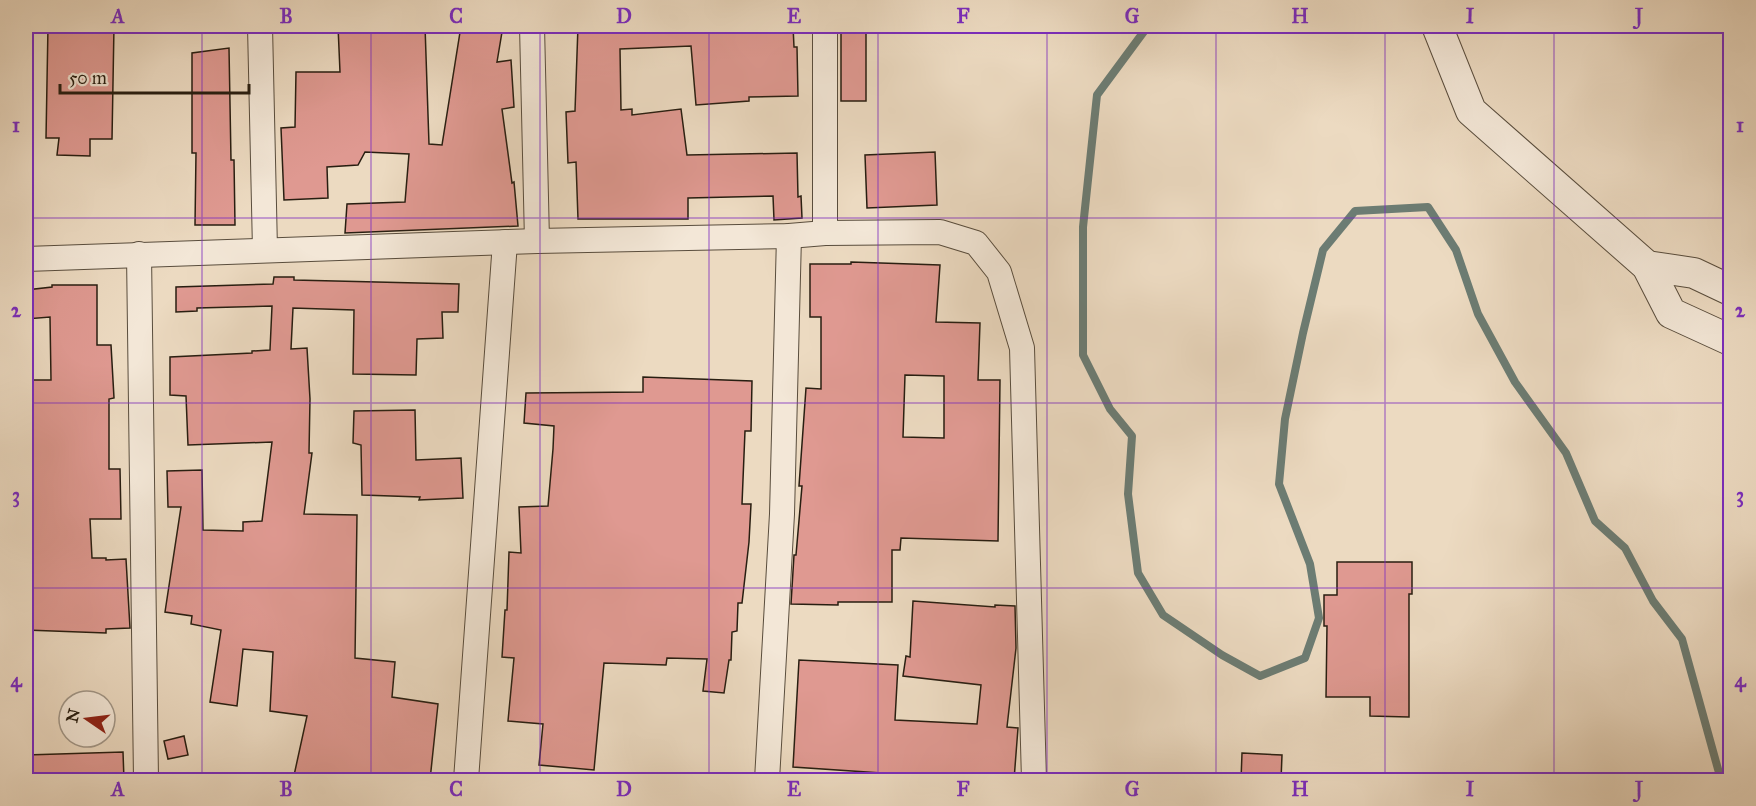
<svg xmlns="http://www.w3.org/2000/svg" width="1756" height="806" font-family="'IM FELL Great Primer',serif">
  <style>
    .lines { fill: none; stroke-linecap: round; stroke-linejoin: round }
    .stream { stroke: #6c7c73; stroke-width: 8 }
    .building { fill: #df9991; stroke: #281e11; stroke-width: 1.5; fill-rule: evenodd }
    .minor-casing { stroke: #594d3d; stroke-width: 26 }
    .tertiary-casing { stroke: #594d3d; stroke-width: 32 }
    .minor { stroke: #f3e7d7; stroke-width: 24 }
    .tertiary { stroke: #f3e7d7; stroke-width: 30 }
    .grid { fill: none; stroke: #7b2cbf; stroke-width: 1.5; stroke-opacity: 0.55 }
    .neatline { fill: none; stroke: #7b2cbf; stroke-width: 2 }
    .grid-label { font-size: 20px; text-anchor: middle; font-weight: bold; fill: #7b2cbf }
  </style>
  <rect width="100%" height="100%" fill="#ecdac1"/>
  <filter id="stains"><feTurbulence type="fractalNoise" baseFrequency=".00333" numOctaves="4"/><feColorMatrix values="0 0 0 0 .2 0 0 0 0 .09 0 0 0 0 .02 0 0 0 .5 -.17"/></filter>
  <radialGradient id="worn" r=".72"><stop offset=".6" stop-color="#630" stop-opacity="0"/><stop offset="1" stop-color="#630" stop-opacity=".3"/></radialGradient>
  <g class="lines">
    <!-- stream -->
    <polyline class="stream" points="1148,26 1097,95 1083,227 1083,355 1110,409 1132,436 1128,494 1138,573 1163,615 1222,655 1260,676 1305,658 1319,618 1310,564 1279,484 1285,419 1303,333 1323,250 1355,211 1428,207 1456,250 1478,314 1515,382 1566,453 1595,521 1625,548 1653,601 1682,639 1721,780"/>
  </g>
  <!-- building -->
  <g class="building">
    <polygon points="48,26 114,26 112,139 90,139 90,156 57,155 59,138 46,138"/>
    <polygon points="338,26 425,26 429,144 442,145 461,26 503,26 497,62 511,60 514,107 502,109 512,183 514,182 518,226 345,233 347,204 405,202 409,154 365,152 358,165 327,167 328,198 284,200 281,128 295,127 296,72 340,72"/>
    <polygon points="578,26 793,26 794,47 797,47 798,96 749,97 749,101 696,105 691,46 620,49 621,110 632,109 632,115 681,109 687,155 797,153 798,197 801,196 802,218 774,220 773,196 688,198 688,219 578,219 576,162 568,163 566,112 575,111"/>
    <rect x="841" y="27" width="25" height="74"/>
    <polygon points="229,48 231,160 234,160 235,225 195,225 196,153 192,153 192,53"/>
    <polygon points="935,152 937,205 867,208 865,155"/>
    <path d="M851 262 940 265 936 322 980 323 978 380H1000L998 541 901 538 900 550H892V602H838V605L791 604 794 555H796L802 486H799L806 388 821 389V317H810V264H851ZM905 375 944 376V438L903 437Z"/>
    <polygon points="274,277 294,277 294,280 459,284 458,312 442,312 443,338 417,339 416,375 353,374 354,310 293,308 291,349 307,348 310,399 309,453 312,453 304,514 357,515 355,658 395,662 392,697 438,704 430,780 293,780 307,716 270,711 273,652 243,649 237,706 210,702 221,630 191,624 192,616 165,612 181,507 168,507 167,471 202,470 203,530 243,531 243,522 262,521 272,442 188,445 186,396 170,395 170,357 252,353 252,351 270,350 272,306 197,308 197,311 176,312 176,287 273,284"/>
    <polygon points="52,285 97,285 97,345 111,345 114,398 109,399 109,469 120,469 121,519 90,519 92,558 106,558 106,560 126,559 130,628 106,629 106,633 26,630 26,380 51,380 50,317 26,319 26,290 52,287"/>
    <polygon points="643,377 752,381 751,431 745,431 742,504 751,504 749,542 742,603 738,603 737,631 732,632 731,660 729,660 724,693 703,691 707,659 667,658 666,665 604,663 594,770 539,765 543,724 508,721 514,658 502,657 505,610 507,610 509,552 521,553 519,507 548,506 553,449 554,426 524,423 526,393 643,392"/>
    <polygon points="415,410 416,460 461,458 463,498 419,500 420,497 362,495 361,445 353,443 354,411"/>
    <polygon points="1337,562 1412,562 1412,594 1409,594 1409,717 1370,716 1370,697 1326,697 1327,626 1324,626 1324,595 1337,595"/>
    <polygon points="913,601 995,607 995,605 1015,606 1016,648 1007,727 1018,728 1014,780 896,780 896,774 793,767 799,660 898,665 895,720 977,724 981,685 903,676 906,656 910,657"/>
    <polygon points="184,736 188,755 168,759 164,741"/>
    <polygon points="123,752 124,780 26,780 26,755"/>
    <polygon points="1242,753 1282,755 1281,780 1241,780"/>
  </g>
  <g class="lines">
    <!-- minor casing -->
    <g class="minor-casing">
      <g id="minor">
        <polyline points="260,26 265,250"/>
        <polyline points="532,26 537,241"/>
        <polyline points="825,233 825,26"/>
        <polyline points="139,254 146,780"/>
        <polyline points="26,259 537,241 789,236 825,233 940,232 976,243 999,272 1022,348 1034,780"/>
        <polyline points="466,780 505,242"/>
        <polyline points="767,780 782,514 789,236"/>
      </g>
    </g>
    <!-- tertiary casing -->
    <g class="tertiary-casing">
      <g id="tertiary">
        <polyline points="1437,26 1471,111 1647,266 1671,313 1730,340"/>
        <polyline points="1647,266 1694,273 1730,290"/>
      </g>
    </g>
    <!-- minor -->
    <use href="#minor" class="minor"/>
    <!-- tertiary -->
    <use href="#tertiary" class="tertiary"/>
  </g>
  <!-- grid -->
  <path class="grid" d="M202 26V780M371 26V780M540 26V780M709 26V780M878 26V780M1047 26V780M1216 26V780M1385 26V780M1554 26V780M26 218H1730M26 403H1730M26 588H1730"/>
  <!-- margin -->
  <rect width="1756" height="806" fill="none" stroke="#ecdac1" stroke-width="66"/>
  <!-- north arrow -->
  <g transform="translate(87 719) rotate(284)"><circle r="28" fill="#f3e7d7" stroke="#a29788" stroke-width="1.5"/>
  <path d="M0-4.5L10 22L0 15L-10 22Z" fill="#8f2418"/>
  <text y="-9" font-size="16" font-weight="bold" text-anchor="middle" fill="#281e11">N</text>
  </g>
  <!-- scale -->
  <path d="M60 84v9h189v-9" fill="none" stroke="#281e11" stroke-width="3"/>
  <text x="69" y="84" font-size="18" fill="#281e11" stroke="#f3e7d7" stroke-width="4.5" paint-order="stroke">50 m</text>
  <rect x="33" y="33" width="1690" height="740" class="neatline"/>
  <g class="grid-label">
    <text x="118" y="23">A</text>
    <text x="286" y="23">B</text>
    <text x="456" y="23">C</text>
    <text x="624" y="23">D</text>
    <text x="794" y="23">E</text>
    <text x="963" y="23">F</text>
    <text x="1132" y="23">G</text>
    <text x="1300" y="23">H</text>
    <text x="1470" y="23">I</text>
    <text x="1639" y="23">J</text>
    <text x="16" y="132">1</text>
    <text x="1740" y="132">1</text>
    <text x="16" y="317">2</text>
    <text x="1740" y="317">2</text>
    <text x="16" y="502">3</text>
    <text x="1740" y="502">3</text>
    <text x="16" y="687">4</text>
    <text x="1740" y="687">4</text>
    <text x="118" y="796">A</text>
    <text x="286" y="796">B</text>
    <text x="456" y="796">C</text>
    <text x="624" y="796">D</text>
    <text x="794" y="796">E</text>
    <text x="963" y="796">F</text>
    <text x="1132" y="796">G</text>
    <text x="1300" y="796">H</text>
    <text x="1470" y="796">I</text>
    <text x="1639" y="796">J</text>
  </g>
  <rect width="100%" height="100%" filter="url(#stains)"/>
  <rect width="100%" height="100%" fill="url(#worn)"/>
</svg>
